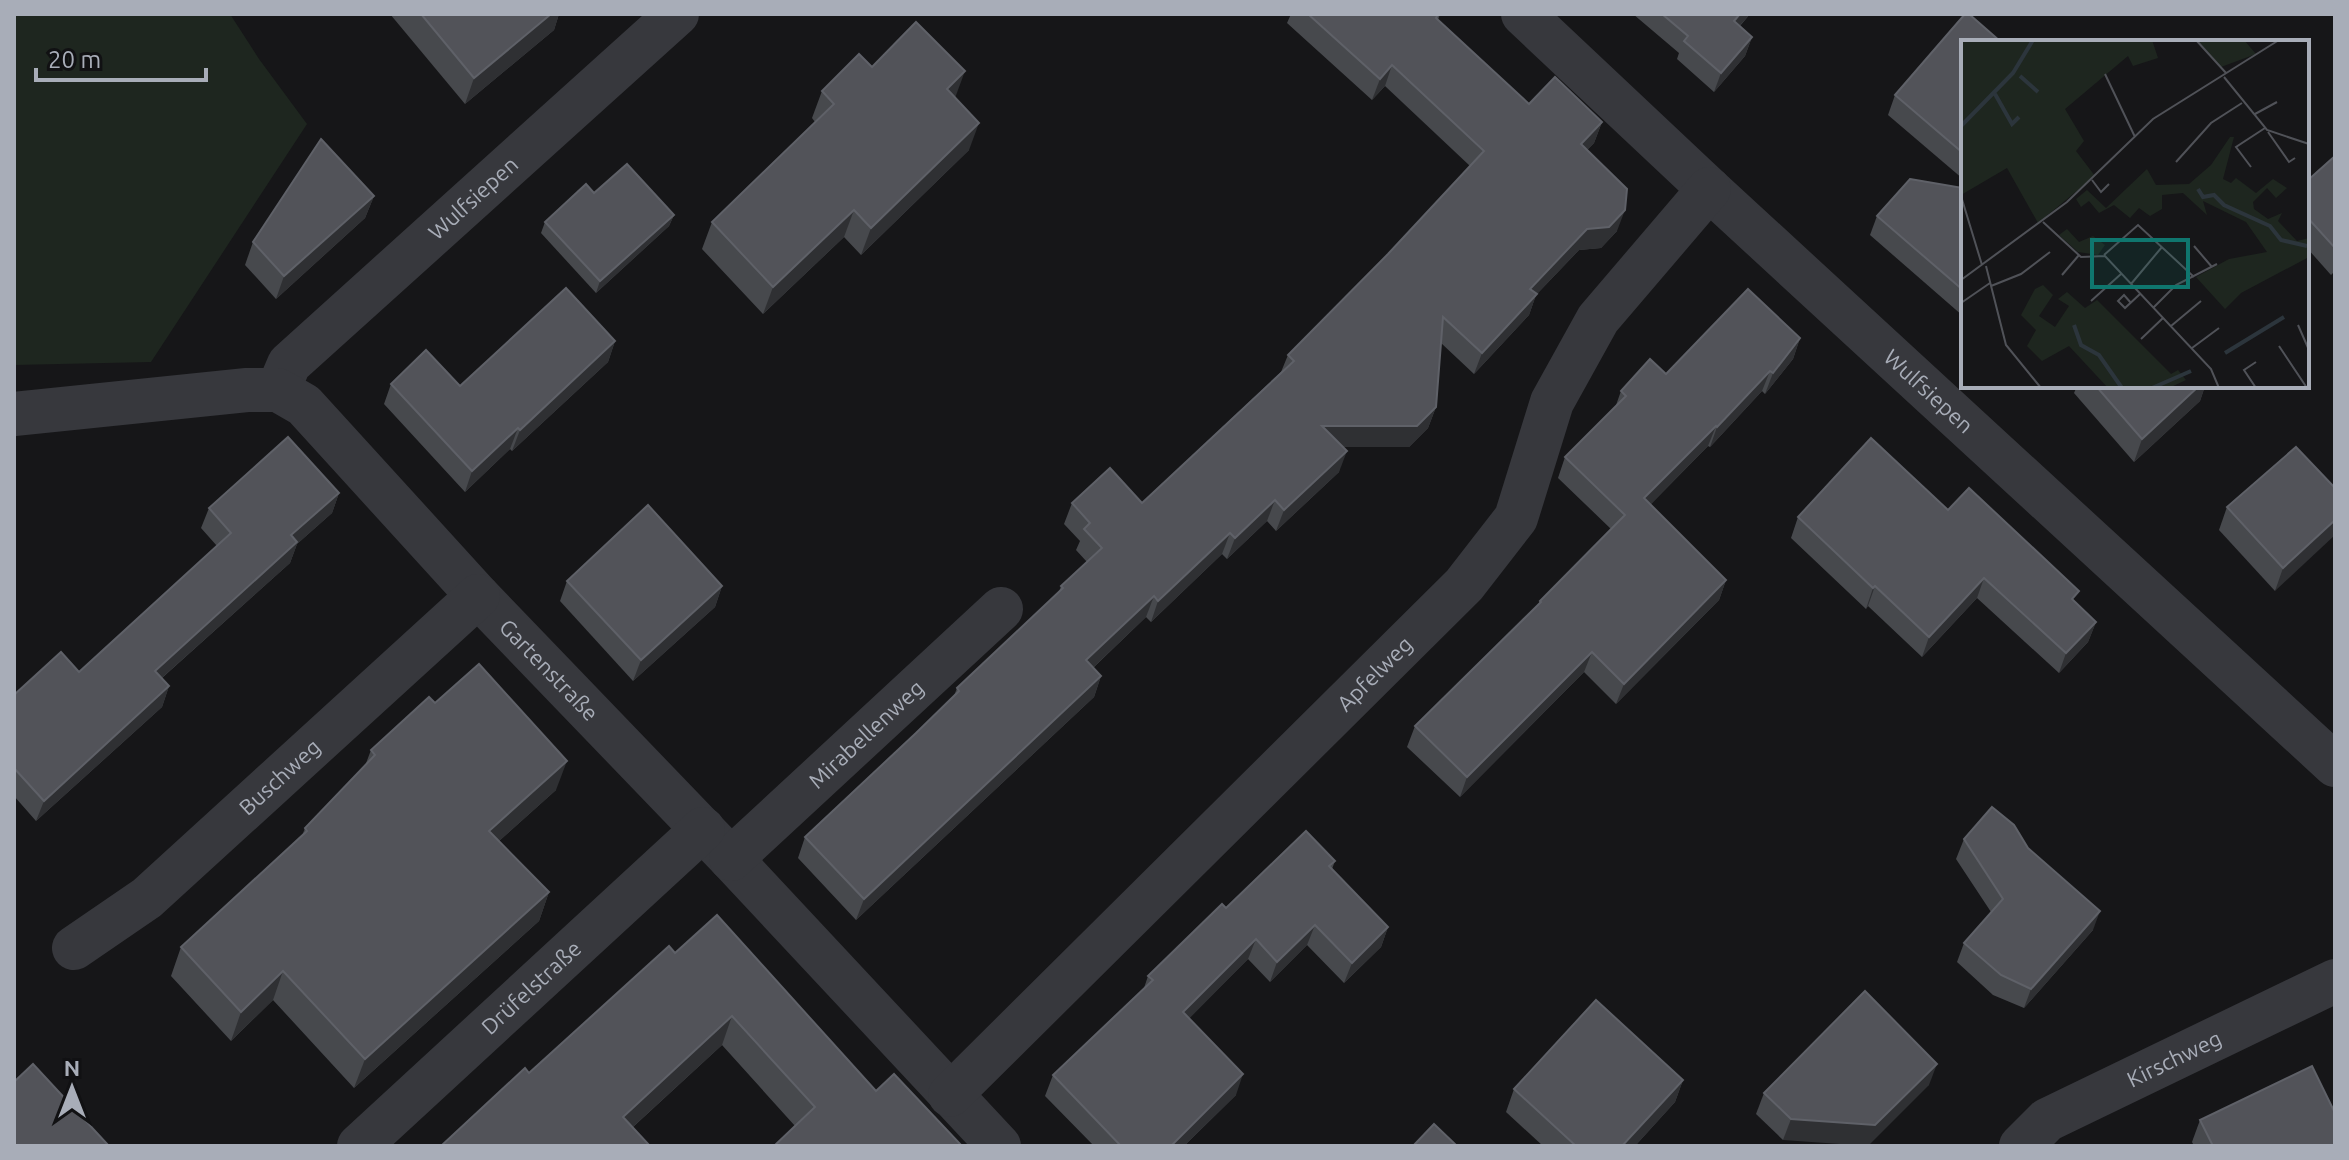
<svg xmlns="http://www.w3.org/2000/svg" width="2349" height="1160" font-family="Ubuntu,sans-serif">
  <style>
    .green { fill: #1e261f }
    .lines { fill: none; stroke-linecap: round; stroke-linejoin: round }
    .minor { stroke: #37383d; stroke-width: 44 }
    .wall { fill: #47494d }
    .shaded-wall { fill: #2f3033 }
    .building { fill: #525359; stroke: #5f6168; stroke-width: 2 }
    .labels { text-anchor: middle; stroke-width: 8; stroke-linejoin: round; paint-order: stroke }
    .street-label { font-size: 22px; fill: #a8adb8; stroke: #111113 }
    .inset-river { fill: none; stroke: #2c353c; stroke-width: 4 }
    .inset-road { fill: none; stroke: #505258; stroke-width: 2 }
    .view { fill: #0f766e; fill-opacity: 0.15; stroke: #0f766e; stroke-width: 4 }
    .inset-edge { fill: none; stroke: #a8adb8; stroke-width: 4 }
  </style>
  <rect width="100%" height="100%" fill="#161618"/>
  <!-- green -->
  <polygon class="green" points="14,14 230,14 259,59 307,124 151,362 14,365"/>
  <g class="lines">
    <!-- minor -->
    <g class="minor">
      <path id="s1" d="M1523 14 1709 189 2335 765"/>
      <path id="s2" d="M278 390 289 364 677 14"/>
      <path id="s3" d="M14 414 247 390H278L304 405 478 596 731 859 999 1146"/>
      <path id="s4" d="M731 859 1001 609"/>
      <path id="s5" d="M74 948 147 898 478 596"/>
      <path id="s6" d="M950 1095 1464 585 1516 518 1552 402 1598 319 1709 189"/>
      <path id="s7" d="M359 1146 703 829"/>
      <path id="s8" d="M2021 1146 2047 1120 2335 981"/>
    </g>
  </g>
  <!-- wall -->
  <g class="wall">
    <polygon points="390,14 559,14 554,30 465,104"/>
    <polygon points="1291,14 1440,14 1438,20 1529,104 1602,122 1594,143 1587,150 1617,231 1601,248 1579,250 1536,295 1529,315 1474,374 1441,343 1436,407 1428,428 1409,447 1343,447 1339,472 1276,531 1267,521 1227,559 1222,554 1151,622 1146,617 1093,668 1101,676 1094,697 856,920 798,858 805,837 916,733 954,696 957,688 1059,592 1061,586 1087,562 1076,550 1080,541 1064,524 1072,503 1142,503 1281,372 1288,355 1388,254 1470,166 1385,86 1372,100 1287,23"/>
    <polygon points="1633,14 1750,14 1740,26 1752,37 1745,56 1714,92 1677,59 1679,53"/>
    <polygon points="1963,42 1963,179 1888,115 1895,95"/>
    <polygon points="872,67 955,98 969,150 861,255 844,237 763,314 702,249 712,222 815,122 812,118 822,91"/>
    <polygon points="2335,156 2335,271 2331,275 2307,248 2307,181"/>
    <polygon points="1963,188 1963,316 1870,235 1877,216"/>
    <polygon points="594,193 674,215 669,226 596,293 541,233 545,222"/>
    <polygon points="374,196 365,218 276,299 245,265 253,242"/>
    <polygon points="1800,338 1793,359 1765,394 1762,391 1710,447 1708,446 1650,505 1726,580 1719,600 1616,704 1584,672 1460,797 1407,747 1415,726 1538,605 1540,601 1611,529 1558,478 1565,457 1615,408 1621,391 1666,374"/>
    <polygon points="615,341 608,362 512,451 510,449 465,492 384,404 391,384 460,386"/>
    <polygon points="2077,386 2205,386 2200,401 2134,462 2074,393"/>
    <polygon points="2335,488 2275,591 2219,530 2227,507"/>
    <polygon points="339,493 332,513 297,544 290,563 162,678 169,686 162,707 36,821 14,796 14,695 79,672 217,546 201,528 209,508"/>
    <polygon points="1948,510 2075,602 2096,622 2088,642 2059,673 1977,598 1922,657 1868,606 1866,609 1791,538 1798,517"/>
    <polygon points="567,581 722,586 715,607 633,681 560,601"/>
    <polygon points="435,703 556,790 499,841 549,892 539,921 354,1088 273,1000 231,1041 171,976 181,947 302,836 305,828 365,766 371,750"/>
    <polygon points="1964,839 2028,848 2093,930 2024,1008 1993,995 1957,962 1964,943 1991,912 1956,859"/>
    <polygon points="1335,861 1332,869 1388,927 1381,947 1344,983 1307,945 1270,982 1248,959 1189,1018 1236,1095 1184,1146 1094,1146 1045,1096 1053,1075 1144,988 1148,976 1226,908"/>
    <polygon points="675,953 876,1091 962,1146 795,1126 722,1045 633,1127 529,1073"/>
    <polygon points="1683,1080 1675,1102 1635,1146 1543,1146 1506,1112 1514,1089"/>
    <polygon points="1929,1085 1783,1140 1756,1114 1764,1093"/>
    <polygon points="2200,1120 2335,1146 2194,1146 2192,1142"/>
  </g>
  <!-- shaded-wall -->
  <g class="shaded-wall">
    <polygon points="551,14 559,14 554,30 465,104 474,78"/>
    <polygon points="1740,14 1750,14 1727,40 1734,21"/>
    <polygon points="1752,37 1745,56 1714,92 1721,73"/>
    <polygon points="1392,65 1385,86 1372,100 1380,79"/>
    <polygon points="965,71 955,98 947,89"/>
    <polygon points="1602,122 1594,143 1573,165 1581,144"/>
    <polygon points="979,123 969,150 861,255 871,228"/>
    <polygon points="374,196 365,218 276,299 284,276"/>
    <polygon points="854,210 844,237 763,314 773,287"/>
    <polygon points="1625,210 1617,231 1601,248 1579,250 1536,295 1529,315 1474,374 1482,353 1530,289 1587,229"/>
    <polygon points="674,215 669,226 596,293 600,281"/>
    <polygon points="1800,338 1793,359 1765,394 1773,373"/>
    <polygon points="615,341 608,362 512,451 520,430"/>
    <polygon points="1770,371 1762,391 1710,447 1717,427"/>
    <polygon points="2199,386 2205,386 2200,401 2134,462 2142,439"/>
    <polygon points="1436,407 1428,428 1409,447 1314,447 1322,426"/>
    <polygon points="1716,426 1708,446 1636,519 1644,498"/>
    <polygon points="518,428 510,449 465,492 472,471"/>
    <polygon points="1347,451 1339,472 1276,531 1284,510"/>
    <polygon points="339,493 332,513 297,544 290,563 147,691 155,671 291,535"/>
    <polygon points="1275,500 1267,521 1227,559 1235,538"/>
    <polygon points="2335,520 2335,535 2275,591 2283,568"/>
    <polygon points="1230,533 1222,554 1151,622 1158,601"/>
    <polygon points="1984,578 1977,598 1922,657 1929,637"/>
    <polygon points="1726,580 1719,600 1616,704 1624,684"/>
    <polygon points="722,586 715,607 633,681 641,660"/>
    <polygon points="1875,586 1868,606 1866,609 1873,588"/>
    <polygon points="1154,596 1146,617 1079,681 1086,660"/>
    <polygon points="2096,622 2088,642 2059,673 2066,653"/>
    <polygon points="1592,652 1584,672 1460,797 1467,777"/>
    <polygon points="1101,676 1094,697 856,920 864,899"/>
    <polygon points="169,686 162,707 36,821 44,801"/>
    <polygon points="567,761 556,790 478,860 489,831"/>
    <polygon points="549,892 539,921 354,1088 365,1059"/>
    <polygon points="2100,911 2093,930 2024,1008 2031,989"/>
    <polygon points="1315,925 1307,945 1270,982 1277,962"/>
    <polygon points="1388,927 1381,947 1344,983 1352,963"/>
    <polygon points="1256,939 1248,959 1176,1032 1183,1012"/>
    <polygon points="283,971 273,1000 231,1041 241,1012"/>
    <polygon points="732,1016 722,1045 612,1146 623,1117"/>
    <polygon points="1937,1064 1929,1085 1868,1146 1783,1140 1791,1119"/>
    <polygon points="1243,1074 1236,1095 1184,1146 1171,1146"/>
    <polygon points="1683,1080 1675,1102 1635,1146 1622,1146"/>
  </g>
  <!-- building -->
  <g class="building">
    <polygon points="421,14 551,14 474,78"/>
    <polygon points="1308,14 1438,14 1436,18 1529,104 1555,77 1602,122 1581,144 1627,189 1625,210 1609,227 1587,229 1530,289 1537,294 1482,353 1443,317 1436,407 1417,426 1322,426 1347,451 1284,510 1275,500 1235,538 1230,533 1158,601 1154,596 1086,660 1101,676 864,899 805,837 916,733 959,691 957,688 1063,588 1061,586 1102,548 1084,529 1090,523 1072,503 1110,468 1142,503 1294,361 1288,355 1388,254 1484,151 1392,65 1380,79"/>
    <polygon points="1662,14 1740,14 1734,21 1752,37 1721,73 1684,41 1688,36"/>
    <polygon points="1965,14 1969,14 2001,42 1963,42 1963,153 1895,95"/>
    <polygon points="916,22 965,71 947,89 979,123 871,228 854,210 773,287 712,222 834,104 822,91 859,54 872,67"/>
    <polygon points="321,139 374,196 284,276 253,242"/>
    <polygon points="2335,156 2335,248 2307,217 2307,181"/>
    <polygon points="627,164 674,215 600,281 545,222 586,184 594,193"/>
    <polygon points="1910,179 1963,188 1963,290 1877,216"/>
    <polygon points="566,288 615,341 520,430 518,428 472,471 391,384 426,350 460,386"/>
    <polygon points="1748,289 1800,338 1773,373 1770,371 1717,427 1716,426 1644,498 1726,580 1624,684 1592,652 1467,777 1415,726 1541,602 1540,601 1625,515 1565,457 1626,396 1621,391 1650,359 1666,374"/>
    <polygon points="2096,386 2199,386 2142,439"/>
    <polygon points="288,437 339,493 291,535 297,542 155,671 169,686 44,801 14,768 14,695 61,652 79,672 231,533 209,508"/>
    <polygon points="1871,438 1948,510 1969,488 2079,591 2072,599 2096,622 2066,653 1984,578 1929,637 1875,586 1873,588 1798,517"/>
    <polygon points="2296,447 2335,488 2335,520 2283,568 2227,507"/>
    <polygon points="648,505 722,586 641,660 567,581"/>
    <polygon points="479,664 567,761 489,831 549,892 365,1059 283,971 241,1012 181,947 307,831 305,828 375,755 371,750 429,697 435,703"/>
    <polygon points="1992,807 2014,825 2028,848 2100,911 2031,989 2001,975 1964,943 2003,899 1964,839"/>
    <polygon points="1306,831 1335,861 1329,866 1388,927 1352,963 1315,925 1277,962 1256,939 1183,1012 1243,1074 1171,1146 1121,1146 1053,1075 1153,980 1148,976 1222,904 1226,908"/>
    <polygon points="717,915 876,1091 894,1074 962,1146 774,1146 815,1107 732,1016 623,1117 650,1146 441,1146 525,1068 529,1073 669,946 675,953"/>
    <polygon points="1865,991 1937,1064 1875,1125 1791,1119 1764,1093"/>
    <polygon points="1596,1000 1683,1080 1622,1146 1576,1146 1514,1089"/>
    <polygon points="33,1064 109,1146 14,1146 14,1082"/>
    <polygon points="2312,1066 2335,1113 2335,1146 2213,1146 2200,1120"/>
    <polygon points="1434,1124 1457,1146 1413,1146"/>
  </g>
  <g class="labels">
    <!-- street labels -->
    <g class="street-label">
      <text dy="8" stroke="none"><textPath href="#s2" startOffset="276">Wulfsiepen</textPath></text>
      <text dy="8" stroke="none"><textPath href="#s1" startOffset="554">Wulfsiepen</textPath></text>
      <text dy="8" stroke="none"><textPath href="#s3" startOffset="656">Gartenstraße</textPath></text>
      <text dy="8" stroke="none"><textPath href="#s6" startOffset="598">Apfelweg</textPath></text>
      <text dy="8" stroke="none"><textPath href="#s4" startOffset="184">Mirabellenweg</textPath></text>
      <text dy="8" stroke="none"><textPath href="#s5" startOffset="268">Buschweg</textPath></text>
      <text dy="8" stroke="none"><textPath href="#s7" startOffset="234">Drüfelstraße</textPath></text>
      <text dy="8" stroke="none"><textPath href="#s8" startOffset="178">Kirschweg</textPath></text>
    </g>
  </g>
  <!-- overview -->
  <g transform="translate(1961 40)">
    <rect width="348" height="348" fill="#161618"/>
    <path d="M0 0H191L197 18 172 26 167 16 104 69 123 101 115 111 134 136 77 183 46 128 0 155ZM236 0H283L295 14 260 27ZM269 97H273L262 139 270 143 275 138 295 153 312 139 326 148 315 158 306 148 292 162 293 169 307 179 321 173 317 181 336 201 348 198V217L280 253 264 269 235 237 268 219 306 212 285 182 242 161 246 175 222 153 201 155V169L189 176 178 168 169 178 153 165 138 173 128 161 120 167 115 159 126 150 145 168 186 129 195 145 228 144 250 125ZM106 189 118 202 132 196 144 205 137 215 117 212 98 195ZM82 245 92 255 78 276 94 287 108 266 97 259 106 252 124 268 136 260 210 334 217 330 225 340 208 348H147L108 306 81 321 66 306 75 290 60 275 74 249Z" fill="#1e261f"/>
    <path class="inset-river" d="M59 36 77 52M34 54 51 84 58 77M0 86 52 33 72 0M237 149 242 157 253 155 263 165 309 186 320 200 346 206M113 285 120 305 138 315 161 348M264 313 323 277M191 348 230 331"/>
    <path class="inset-road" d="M235 0 265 33M144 34 174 97M263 37 306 90 348 104M294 74 316 62M307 92 328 122 334 118M215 122 250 83 281 63M290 127 275 107 304 88M131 140 140 152 148 144M0 156 21 225M82 182 120 217 144 216 250 329 258 348M233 206 251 227M143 215 177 185 233 237M25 226 45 305 80 348M101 235 118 215M0 240 106 162 192 79 318 0M170 244 201 207M30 246 60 234 89 212M130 261 160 234M0 263 29 243M170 263 163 255 157 261 164 268 179 254M192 268 215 245 256 224M337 285 348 310M210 286 240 261M180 299 202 278M318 306 346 348M231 308 258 288M295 348 283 330 295 322"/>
    <path class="view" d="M131 200H227V247H131Z"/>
    <rect width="348" height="348" class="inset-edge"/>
  </g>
  <!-- border -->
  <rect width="2349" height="1160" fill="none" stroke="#a8adb8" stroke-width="32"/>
  <!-- north arrow -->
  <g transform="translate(72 1088)" stroke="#111113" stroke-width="6" paint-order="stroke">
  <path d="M0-6L14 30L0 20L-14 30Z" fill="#a8adb8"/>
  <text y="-12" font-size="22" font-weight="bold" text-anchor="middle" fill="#a8adb8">N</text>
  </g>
  <!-- scale -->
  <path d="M36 68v12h170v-12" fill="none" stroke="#a8adb8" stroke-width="4"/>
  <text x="48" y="68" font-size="24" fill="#a8adb8" stroke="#111113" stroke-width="6" paint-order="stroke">20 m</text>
</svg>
